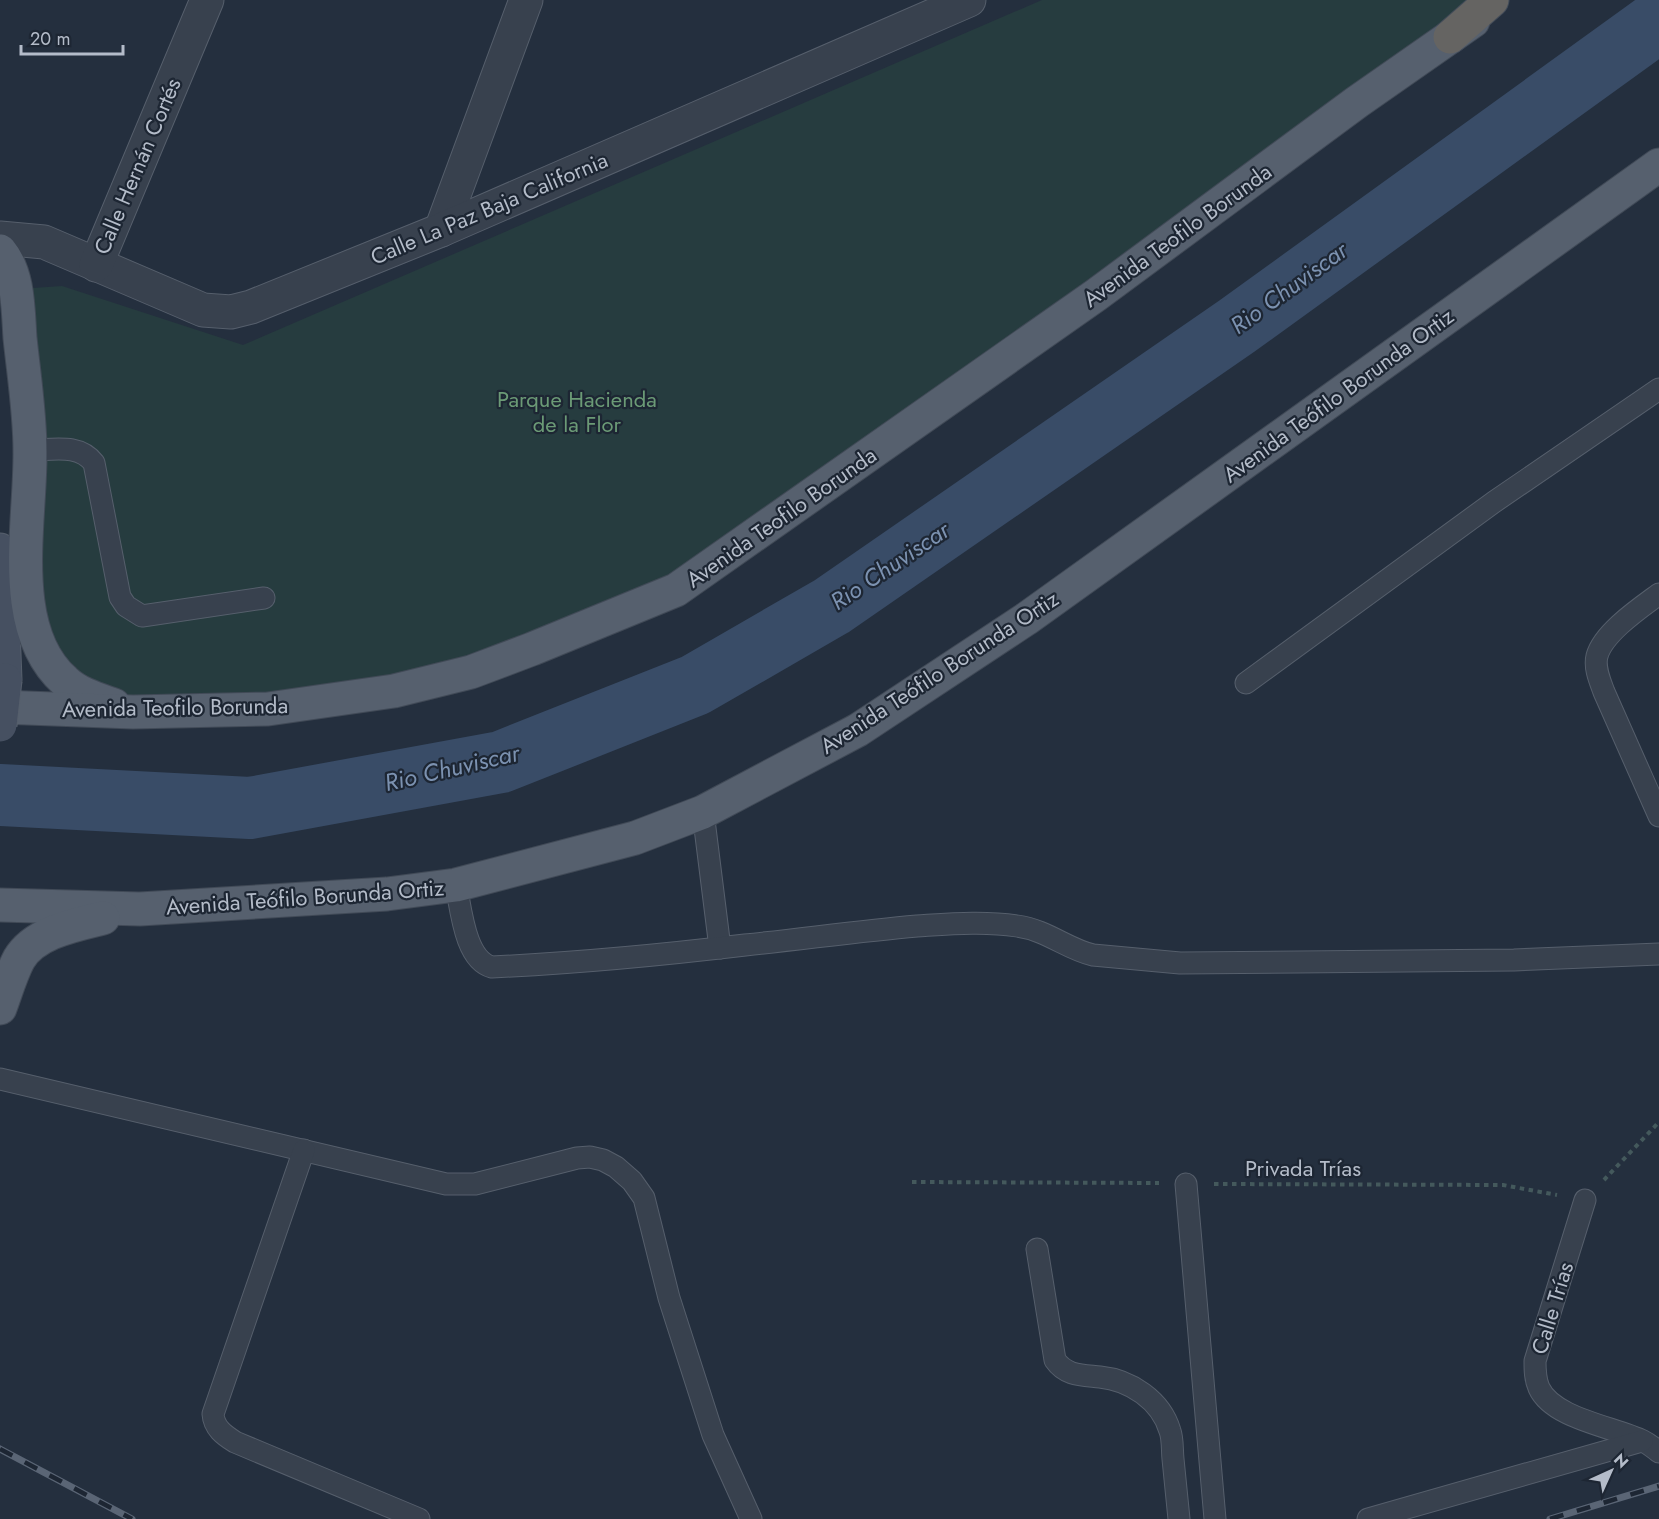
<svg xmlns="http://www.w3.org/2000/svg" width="1659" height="1519" font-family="Jost,sans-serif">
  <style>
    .green { fill: #263c3f }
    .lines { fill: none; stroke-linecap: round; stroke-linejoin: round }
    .river { stroke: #394c67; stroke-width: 62 }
    .service-casing { stroke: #565f6c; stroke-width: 23 }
    .minor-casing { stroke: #565f6c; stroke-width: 35 }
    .secondary-casing { stroke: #565f6c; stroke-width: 35 }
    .primary-casing { stroke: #414a57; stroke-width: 35 }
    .trunk-casing { stroke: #434c59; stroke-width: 35 }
    .path { stroke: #44595c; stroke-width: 4; stroke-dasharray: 4.5 4.5; stroke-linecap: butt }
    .service { stroke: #38414e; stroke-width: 21 }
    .minor { stroke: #38414e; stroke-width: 33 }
    .secondary { stroke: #465061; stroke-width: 33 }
    .primary { stroke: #56606e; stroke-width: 33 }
    .trunk { stroke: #656462; stroke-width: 33 }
    .rail-casing { stroke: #5a6575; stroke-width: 7 }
    .rail { stroke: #1d2633; stroke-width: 4.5; stroke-dasharray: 14; stroke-linecap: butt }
    .secondary-bridge-casing { stroke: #565f6c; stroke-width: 35; stroke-linecap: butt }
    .secondary-bridge { stroke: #465061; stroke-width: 33 }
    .labels { text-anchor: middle; stroke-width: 4.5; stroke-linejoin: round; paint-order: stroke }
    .street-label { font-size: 22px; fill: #b4bcc9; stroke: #1d2633 }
    .park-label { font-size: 22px; fill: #6b9a76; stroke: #1d2633 }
    .water-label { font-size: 24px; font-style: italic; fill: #7c92b1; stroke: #1d2633 }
  </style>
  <rect width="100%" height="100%" fill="#242f3e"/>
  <!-- green -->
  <polygon class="green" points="1042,0 1472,0 670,584 385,687 130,707 70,679 43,644 27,377 33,288 62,286 243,345"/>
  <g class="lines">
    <!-- river -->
    <polyline class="river" points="0,795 250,808 501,762 695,685 832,606 1237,326 1659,21"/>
    <!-- service casing -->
    <g class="service-casing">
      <g id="service">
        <path d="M30 450C53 450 79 443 94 463L120 597 126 606 142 616 264 598"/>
        <path d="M1659 594C1640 608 1603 633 1597 656 1594 668 1600 681 1604 692L1659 816"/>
        <polyline points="1246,683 1494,502 1659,389"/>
        <polyline points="703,812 720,948"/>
        <path d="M456 885C461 909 465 960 492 967 576 963 661 955 745 945 803 939 860 931 917 926 950 924 984 921 1017 926 1047 930 1067 949 1093 955L1180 963 1514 960 1659 954"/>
        <polyline points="0,1079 446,1184 475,1184 577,1158 590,1157 603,1160 616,1167 632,1181 644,1198 669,1298 713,1435 751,1519"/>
        <path d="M304 1150 213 1414C214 1428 224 1435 235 1442L419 1519"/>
        <polyline points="1186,1184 1215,1519"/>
        <path d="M1585 1200 1535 1361C1535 1370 1535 1379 1539 1388 1553 1419 1615 1427 1643 1441 1649 1444 1654 1448 1659 1452"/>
        <path d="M1037 1249 1055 1360C1066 1376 1082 1375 1100 1377 1130 1380 1161 1400 1170 1431 1173 1439 1172 1450 1173 1459 1175 1479 1177 1499 1179 1519"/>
        <polyline points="1368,1519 1642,1441"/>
      </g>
    </g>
    <!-- minor casing -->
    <g class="minor-casing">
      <g id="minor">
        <polyline points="441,230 526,0"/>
        <polyline points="0,238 44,242 203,310 231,312 251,307 441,230 969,0"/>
        <polyline points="96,265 207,0"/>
      </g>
    </g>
    <!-- secondary casing -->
    <g class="secondary-casing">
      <polyline id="secondary" points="0,550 5,680"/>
    </g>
    <!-- primary casing -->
    <g class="primary-casing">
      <g id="primary">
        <path d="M0 251C19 274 18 310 20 338 24 376 30 414 30 451 31 522 6 629 65 681 79 694 97 699 114 705"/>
        <polyline points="0,707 133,712 268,709 394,691 471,672 532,649 676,590 1096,295 1357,102 1473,21"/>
        <polyline points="0,905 140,909 387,894 456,885 635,838 703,812 858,730 1026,619 1659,165"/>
        <path d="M0 1008C6 992 11 974 19 959 35 932 75 925 103 918"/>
      </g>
    </g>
    <!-- trunk casing -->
    <g class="trunk-casing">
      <polyline id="trunk" points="1450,37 1492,0"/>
    </g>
    <!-- path -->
    <g class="path">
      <polyline points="1604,1180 1659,1122"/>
      <polyline points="912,1182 1159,1183"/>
      <polyline points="1214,1184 1503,1185 1557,1195"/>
    </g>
    <!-- service -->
    <use href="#service" class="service"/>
    <!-- minor -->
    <use href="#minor" class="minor"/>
    <!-- secondary -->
    <use href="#secondary" class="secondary"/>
    <!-- primary -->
    <use href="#primary" class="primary"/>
    <!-- trunk -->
    <use href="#trunk" class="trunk"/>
    <!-- rail casing -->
    <g class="rail-casing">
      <g id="rail">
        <polyline points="0,1449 132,1519"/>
        <polyline points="1550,1519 1659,1486"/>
      </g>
    </g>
    <!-- rail -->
    <use href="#rail" class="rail"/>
    <!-- secondary-bridge casing -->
    <g class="secondary-bridge-casing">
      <polyline id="secondary-bridge" points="0,725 5,680"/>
    </g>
    <!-- secondary-bridge -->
    <use href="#secondary-bridge" class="secondary-bridge"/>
  </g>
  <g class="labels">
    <!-- street labels -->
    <g class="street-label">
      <text transform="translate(137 166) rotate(-67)" y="8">Calle Hernán Cortés</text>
      <text transform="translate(489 208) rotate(-23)" y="8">Calle La Paz Baja California</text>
      <text transform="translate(1177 235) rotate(-36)" y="8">Avenida Teofilo Borunda</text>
      <text transform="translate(1338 395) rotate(-36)" y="8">Avenida Teófilo Borunda Ortiz</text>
      <text transform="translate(781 517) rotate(-35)" y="8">Avenida Teofilo Borunda</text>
      <text transform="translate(939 672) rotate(-33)" y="8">Avenida Teófilo Borunda Ortiz</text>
      <text transform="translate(175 707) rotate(-1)" y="8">Avenida Teofilo Borunda</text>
      <text transform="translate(305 897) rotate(-4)" y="8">Avenida Teófilo Borunda Ortiz</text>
      <text x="1303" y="1176">Privada Trías</text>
      <text transform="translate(1552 1308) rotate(-73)" y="8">Calle Trías</text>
    </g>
    <!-- park labels -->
    <g class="park-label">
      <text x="577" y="407">Parque Hacienda<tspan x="577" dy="25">de la Flor</tspan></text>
    </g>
    <!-- water labels -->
    <g class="water-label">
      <text transform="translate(1289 288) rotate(-36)" y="8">Rio Chuviscar</text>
      <text transform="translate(890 566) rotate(-34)" y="8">Rio Chuviscar</text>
      <text transform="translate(452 768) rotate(-13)" y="8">Rio Chuviscar</text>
    </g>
  </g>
  <!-- north arrow -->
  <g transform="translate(1611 1471) rotate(45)" stroke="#1d2633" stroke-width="4.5" paint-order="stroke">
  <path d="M0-4.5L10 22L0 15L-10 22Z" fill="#b4bcc9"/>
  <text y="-9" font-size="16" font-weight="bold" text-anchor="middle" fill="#b4bcc9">N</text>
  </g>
  <!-- scale -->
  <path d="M21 45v9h102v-9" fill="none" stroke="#b4bcc9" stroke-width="3"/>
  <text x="30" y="45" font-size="18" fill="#b4bcc9" stroke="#1d2633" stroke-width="4.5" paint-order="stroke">20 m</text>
</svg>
